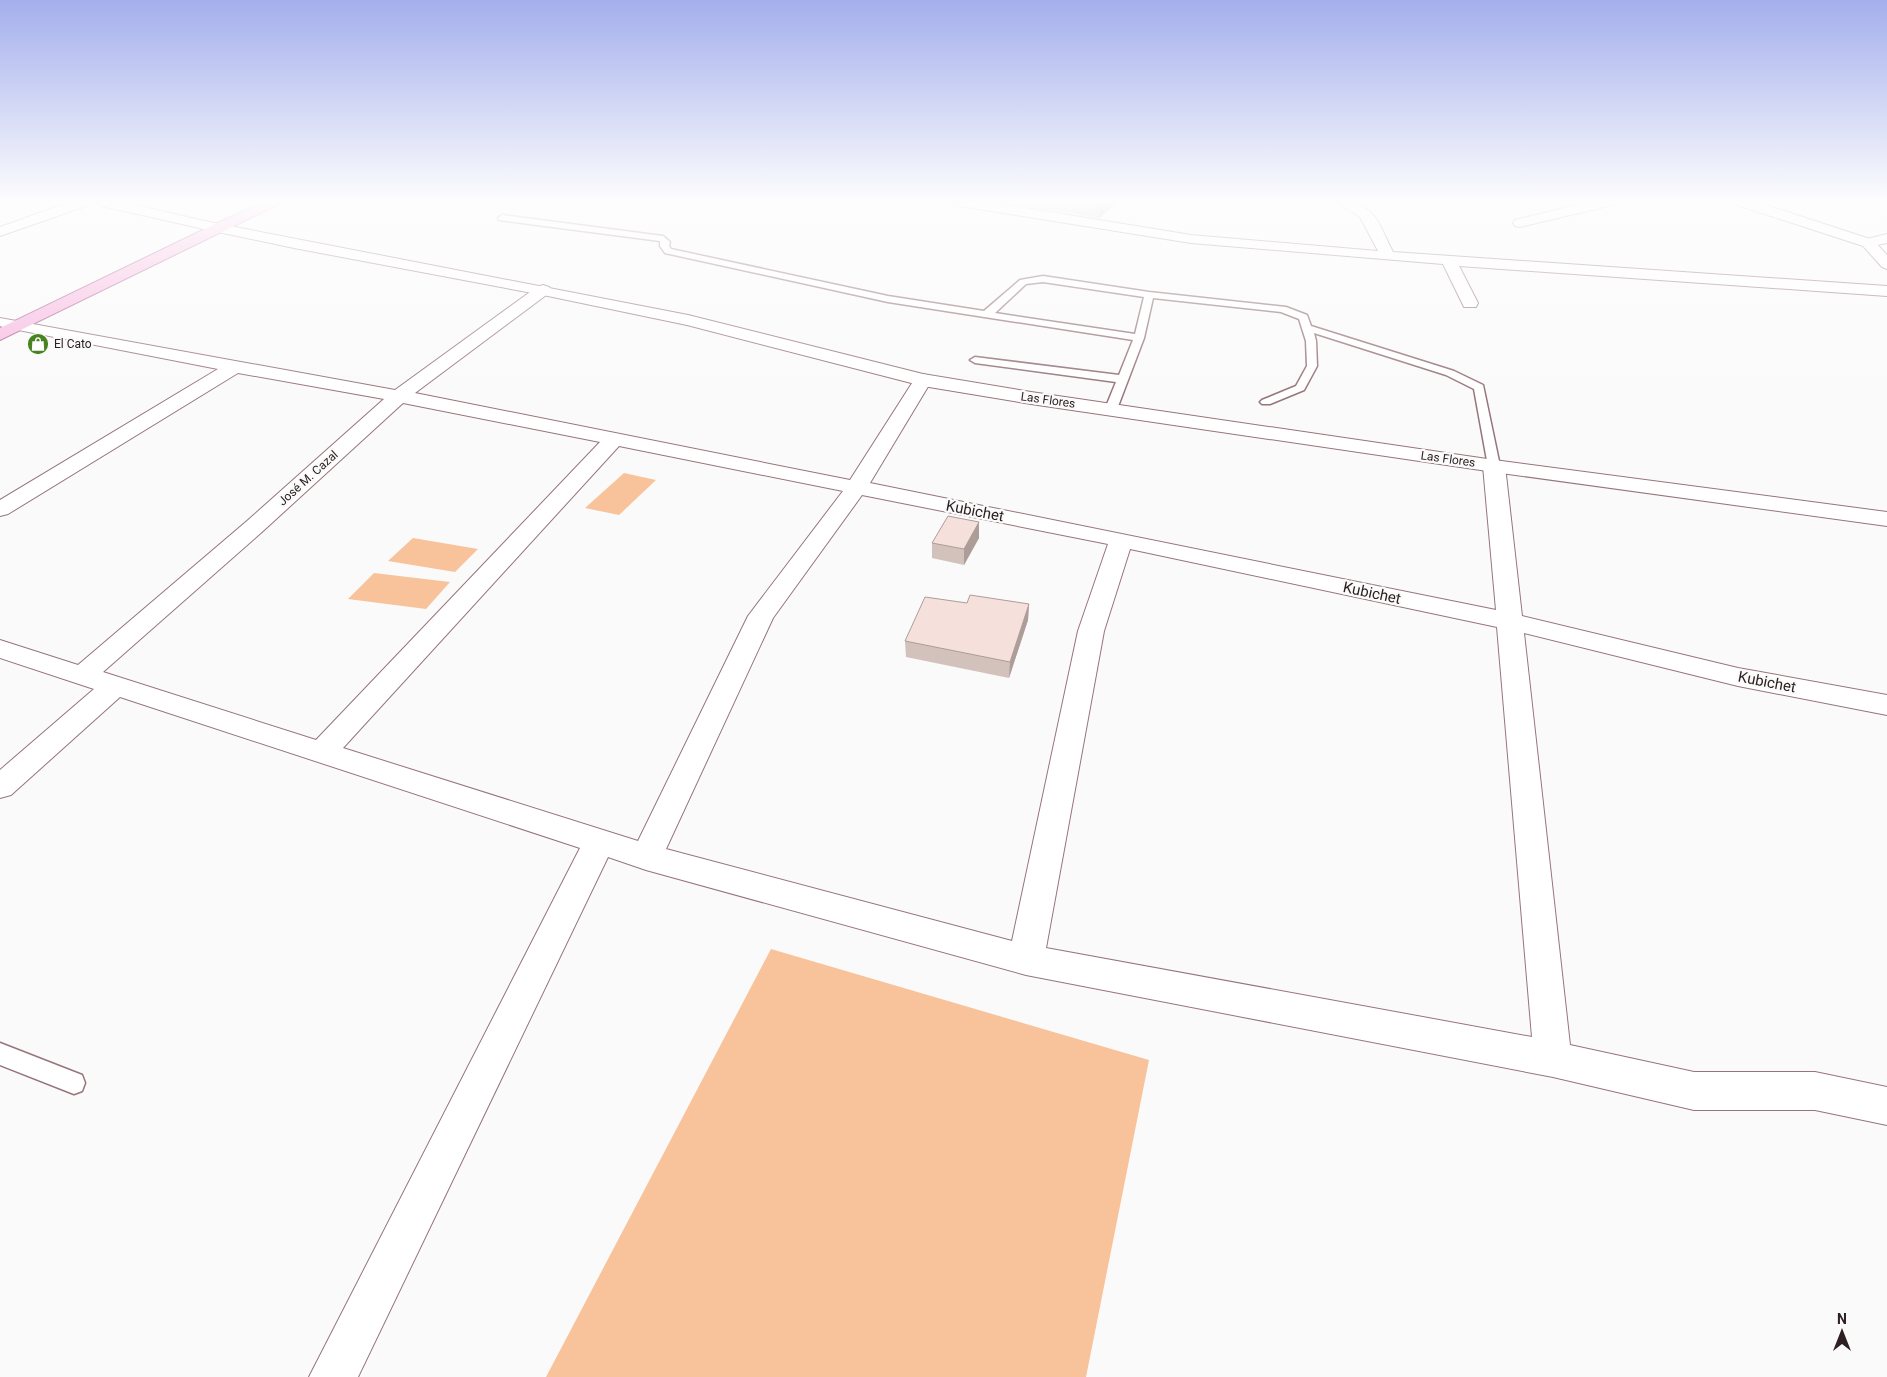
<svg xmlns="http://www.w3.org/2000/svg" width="1887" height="1377" font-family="Roboto,sans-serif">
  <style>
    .green { fill: #f8c39a }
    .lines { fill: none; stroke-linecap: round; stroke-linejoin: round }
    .lane-casing { stroke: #96757a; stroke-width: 3 }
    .street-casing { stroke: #96757a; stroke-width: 2 }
    .secondary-casing { stroke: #96757a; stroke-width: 2 }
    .primary-casing { stroke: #ac6490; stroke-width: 2 }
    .lane { fill: #fff; fill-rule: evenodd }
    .street { fill: #fff; fill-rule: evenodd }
    .secondary { fill: #fff; fill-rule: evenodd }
    .primary { fill: #f7b8e0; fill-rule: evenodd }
    .wall { fill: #d3c1bc }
    .shaded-wall { fill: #ac9d99 }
    .building { fill: #f5e0db; stroke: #ac9d99 }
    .labels { text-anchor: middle; stroke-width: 4.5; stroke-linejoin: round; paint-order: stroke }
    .far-poi-label { font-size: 12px; fill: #2d2022; stroke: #fafafa; text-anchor: start }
    .far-street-label { font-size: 12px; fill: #2d2022; stroke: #fafafa }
    .street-label { font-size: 15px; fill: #2d2022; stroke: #fafafa }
  </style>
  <rect width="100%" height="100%" fill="#fafafa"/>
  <!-- green -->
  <g class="green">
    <polygon points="624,473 656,480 619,515 585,508"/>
    <polygon points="413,538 478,549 455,572 388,561"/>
    <polygon points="374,573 450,582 426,609 348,599"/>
    <polygon points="771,949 1149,1060 1086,1377 546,1377"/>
  </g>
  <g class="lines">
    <!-- lane casing -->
    <g class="lane-casing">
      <g id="lane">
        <path d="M502 215 663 236 670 242 669 246 671 249 888 296 984 311 1020 280 1043 276 1149 292 1286 307 1307 315 1311 326 1454 371 1483 385 1500 466 1494 470 1488 466 1474 389 1446 375 1314 333 1316 341 1317 366 1304 390 1270 404H1262L1260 402 1262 400 1296 386 1307 366 1306 341 1299 319 1281 312 1153 298 1144 338 1117 409 1111 412 1105 409 1116 382 975 363 970 360 975 357 1119 375 1133 340 888 302 665 253 660 246V241L499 220 498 218ZM1043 282 1144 297 1135 334 995 313 1026 284Z"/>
        <polygon points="0,1043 82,1075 85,1083 82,1091 74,1094 0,1065"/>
      </g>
    </g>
    <!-- street casing -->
    <g class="street-casing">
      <g id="street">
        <polygon points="70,202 91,202 89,205 0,236 0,227"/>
        <polygon points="95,202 122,202 209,222 211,225 209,228 204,229 102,206"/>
        <path d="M953 202H989L1191 235 1378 251 1360 217 1336 202C1376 202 1377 221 1393 252L1887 286V296L1459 266 1478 303 1476 307H1464L1462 303 1443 264 1191 243 960 206Z"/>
        <polygon points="1589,202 1615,202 1613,205 1520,227 1515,226 1513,223 1515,220"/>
        <polygon points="1887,234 1887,243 1868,247 1863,246 1861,243 1863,240"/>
        <path d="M543 285 549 287 551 290 549 293 415 393 850 480 914 380 916 376 923 374 930 376 932 380 870 483 1496 610 1483 466 1487 462 1494 460 1501 462 1505 466 1522 616 1738 668 1887 695V715L1738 686 1524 633 1570 1045 1694 1072H1815L1887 1087V1125L1815 1110H1694L1553 1077 1026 975 646 870 608 857 358 1377H309L580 848 120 697 11 795 0 798V770L94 689 0 658V640L78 665 247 521 384 399 238 373 8 514 0 516V500L218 369 3 327 0 326V318L395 390 537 287ZM403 403 600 442 316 740 103 672 263 531ZM619 446 843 491 748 616 638 841 343 748ZM862 495 1108 544 1078 631 1012 941 666 849 773 618ZM1130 549 1497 627 1532 1037 1046 948 1104 631Z"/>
      </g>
    </g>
    <!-- secondary casing -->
    <g class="secondary-casing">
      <g id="secondary">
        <polygon points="1735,202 1757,202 1873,240 1887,255 1887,269 1882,267 1863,246 1737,205"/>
        <polygon points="204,221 688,315 923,374 1031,392 1494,460 1887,512 1887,526 1494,472 1031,404 923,386 687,325 543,295 294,248 199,228 197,225 199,222"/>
      </g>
    </g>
    <!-- primary casing -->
    <g class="primary-casing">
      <polygon id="primary" points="264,202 283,202 0,340 0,328 213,225"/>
    </g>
    <!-- lane -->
    <use href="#lane" class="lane"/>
    <!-- street -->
    <use href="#street" class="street"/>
    <!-- secondary -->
    <use href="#secondary" class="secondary"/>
    <!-- primary -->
    <use href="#primary" class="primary"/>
  </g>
  <!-- wall -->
  <g class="wall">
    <polygon points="1003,202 1118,202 1099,218"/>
    <polygon points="979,522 979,538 964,565 932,558 932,543"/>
    <polygon points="967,603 1029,604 1028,620 1009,678 906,657 905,641"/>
  </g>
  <!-- shaded-wall -->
  <g class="shaded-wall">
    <polygon points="1100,202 1118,202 1099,218"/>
    <polygon points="979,522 979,538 964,565 964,549"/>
    <polygon points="1029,604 1028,620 1009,678 1010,662"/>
  </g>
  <!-- building -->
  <g class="building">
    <polygon points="948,516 979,522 964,549 932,543"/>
    <polygon points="970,595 1029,604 1010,662 905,641 925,597 967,603"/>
  </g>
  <!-- sky -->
  <linearGradient id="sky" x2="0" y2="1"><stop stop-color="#a4afed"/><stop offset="0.51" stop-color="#fdfdfd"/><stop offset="1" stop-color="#fdfdfd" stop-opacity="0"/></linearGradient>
  <rect width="1887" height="395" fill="url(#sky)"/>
  <!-- icons -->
  <defs>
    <g id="shop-disc" transform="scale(1.125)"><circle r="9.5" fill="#478320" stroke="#fafafa"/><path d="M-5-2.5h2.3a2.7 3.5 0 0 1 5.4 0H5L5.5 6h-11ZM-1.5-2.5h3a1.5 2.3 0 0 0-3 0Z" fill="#fff"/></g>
  </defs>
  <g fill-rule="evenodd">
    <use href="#shop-disc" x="38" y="344"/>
  </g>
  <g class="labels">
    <!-- far-poi labels -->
    <g class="far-poi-label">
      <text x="54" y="348">El Cato</text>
    </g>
    <!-- far-street labels -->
    <g class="far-street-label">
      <text transform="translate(1048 400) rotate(8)" y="4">Las Flores</text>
      <text transform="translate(1448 459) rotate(8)" y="4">Las Flores</text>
      <text transform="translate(308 478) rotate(-42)" y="4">José M. Cazal</text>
    </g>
    <!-- street labels -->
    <g class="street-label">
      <text transform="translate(975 511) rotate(11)" y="5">Kubichet</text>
      <text transform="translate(1372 593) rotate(12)" y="5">Kubichet</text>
      <text transform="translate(1767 682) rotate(11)" y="5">Kubichet</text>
    </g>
  </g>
  <!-- north arrow -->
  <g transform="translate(1842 1332)" stroke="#fafafa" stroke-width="4" paint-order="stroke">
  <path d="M0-4L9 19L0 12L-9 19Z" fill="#2d2022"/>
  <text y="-8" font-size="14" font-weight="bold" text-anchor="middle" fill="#2d2022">N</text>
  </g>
</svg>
